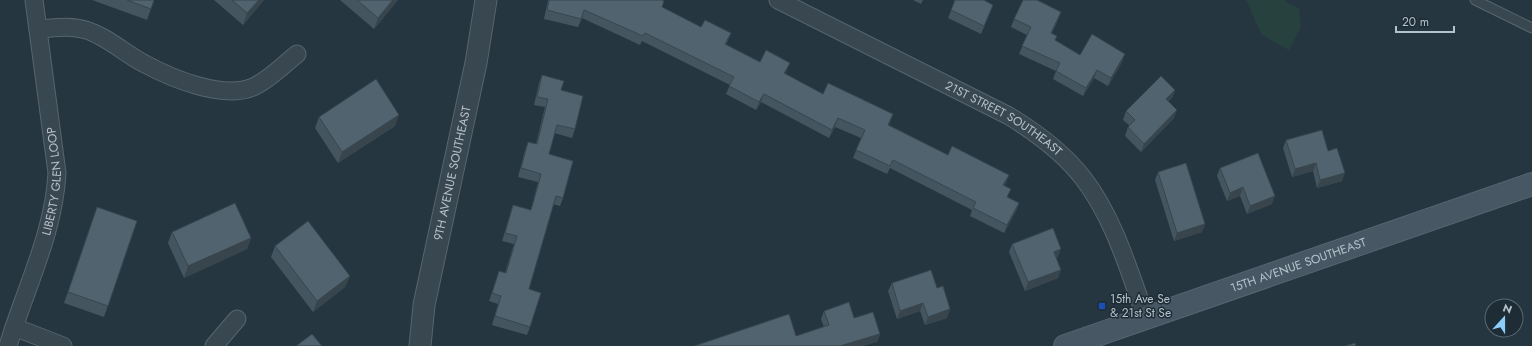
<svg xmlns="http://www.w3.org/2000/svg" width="1532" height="346" font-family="Jost,sans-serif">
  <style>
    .green { fill: #27413f }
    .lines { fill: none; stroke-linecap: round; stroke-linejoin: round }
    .service-casing { stroke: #57656e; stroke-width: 11 }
    .minor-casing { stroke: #57656e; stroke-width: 19 }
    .tertiary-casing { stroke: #57656e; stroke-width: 23 }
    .secondary-casing { stroke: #57656e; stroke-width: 24 }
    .service { stroke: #394750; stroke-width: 9 }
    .minor { stroke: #394750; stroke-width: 17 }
    .tertiary { stroke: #394750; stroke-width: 21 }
    .secondary { stroke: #475763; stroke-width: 22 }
    .wall { fill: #45555f }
    .shaded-wall { fill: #38454d }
    .building { fill: #50636e; stroke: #38454d }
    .transit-dot { fill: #1a4fb4; stroke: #1e2c35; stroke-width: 1.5 }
    .labels { text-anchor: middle; stroke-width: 3; stroke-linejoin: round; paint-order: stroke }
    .street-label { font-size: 12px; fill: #b6c2cb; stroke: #1e2c35 }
    .poi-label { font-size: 12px; fill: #b6c2cb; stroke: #1e2c35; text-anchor: start }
  </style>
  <rect width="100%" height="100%" fill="#253641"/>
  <!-- green -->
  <polygon class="green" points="1246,0 1285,0 1287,3 1299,8 1301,27 1289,50 1262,35"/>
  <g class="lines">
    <!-- service casing -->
    <g class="service-casing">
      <polyline id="service" points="1475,0 1532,28"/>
    </g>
    <!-- minor casing -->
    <g class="minor-casing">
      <g id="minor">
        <path id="s1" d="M778 0 1009 116C1037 133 1063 152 1083 178 1114 218 1129 271 1146 318"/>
        <path d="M38 29C55 28 70 25 86 30 108 37 125 54 145 64 171 78 223 100 253 87 269 80 283 65 297 54"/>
        <polyline points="14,327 63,346"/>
        <path id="s2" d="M8 346C25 289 54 233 57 173L34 0"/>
        <polyline points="214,346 237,319"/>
      </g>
    </g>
    <!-- tertiary casing -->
    <g class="tertiary-casing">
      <g id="tertiary">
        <path id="s3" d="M420 346 424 305 476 63 486 0"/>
      </g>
    </g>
    <!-- secondary casing -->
    <g class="secondary-casing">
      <g id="secondary">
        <path id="s4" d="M1065 346 1532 184"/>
      </g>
    </g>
    <!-- service -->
    <use href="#service" class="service"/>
    <!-- minor -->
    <use href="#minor" class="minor"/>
    <!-- tertiary -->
    <use href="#tertiary" class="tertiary"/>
    <!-- secondary -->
    <use href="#secondary" class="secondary"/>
  </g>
  <!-- wall -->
  <g class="wall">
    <polygon points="92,0 154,0 147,20"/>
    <polygon points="214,0 264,0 243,25"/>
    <polygon points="340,0 398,0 374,29"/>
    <polygon points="548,0 662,0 664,1 662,7 701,27 731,33 726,45 760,62 790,63 785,74 823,94 893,114 889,125 948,155 1009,175 1005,185 1008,197 1019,203 1016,211 1004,233 970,216 972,210 890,168 887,174 853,158 861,138 835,127 829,138 761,102 756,110 726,94 730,85 642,41 640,45 582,18 578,27 544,19"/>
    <polygon points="913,0 923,0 921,4"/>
    <polygon points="953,0 984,0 990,13 981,34 948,18 955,1"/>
    <polygon points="1014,19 1058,20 1052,33 1055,41 1080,55 1122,62 1108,86 1094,78 1083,96 1053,79 1056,71 1019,54 1027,35 1011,27"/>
    <polygon points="542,75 561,90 575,129 572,138 554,133 549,154 563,198 560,206 553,204 529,289 530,327 527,335 492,325 498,304 489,301 499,271 505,273 514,244 502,241 513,205 531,210 538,182 518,177 525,150 528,142 536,144 545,107 534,105 539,83"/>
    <polygon points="1175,90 1172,98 1168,101 1174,118 1141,152 1125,136 1128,127 1130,126 1123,120 1126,111"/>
    <polygon points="319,117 395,126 338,163 315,128"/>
    <polygon points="1286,140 1328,151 1342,181 1317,188 1313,171 1292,177 1283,148"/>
    <polygon points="1220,168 1272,204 1247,214 1240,196 1227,201 1217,176"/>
    <polygon points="1158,172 1205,224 1202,232 1174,241 1155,180"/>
    <polygon points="93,219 137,221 104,317 64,303"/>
    <polygon points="172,232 251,238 247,249 184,278 168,243"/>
    <polygon points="1012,244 1058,257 1056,258 1058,278 1025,291 1009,252"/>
    <polygon points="275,246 350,276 345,287 313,312 271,257"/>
    <polygon points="892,283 937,288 950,309 947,318 925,325 920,311 897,319 888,291"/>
    <polygon points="824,311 854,318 880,334 877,342 796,336 824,327 821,319"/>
  </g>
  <!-- shaded-wall -->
  <g class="shaded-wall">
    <polygon points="259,0 264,0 243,25 247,13"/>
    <polygon points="393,0 398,0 374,29 378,18"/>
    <polygon points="993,5 990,13 981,34 984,26"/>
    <polygon points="1061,12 1058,20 1048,41 1051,33"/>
    <polygon points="1125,54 1122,62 1108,86 1111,78"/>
    <polygon points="1097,70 1094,78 1083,96 1086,88"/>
    <polygon points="1175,90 1172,98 1163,107 1166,99"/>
    <polygon points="764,94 761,102 756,110 759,102"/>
    <polygon points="1177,110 1174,118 1141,152 1144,144"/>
    <polygon points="399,115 395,126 338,163 342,152"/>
    <polygon points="838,118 835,127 829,138 832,130"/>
    <polygon points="1316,163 1313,171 1292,177 1295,169"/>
    <polygon points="1345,173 1342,181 1317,188 1320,180"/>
    <polygon points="1009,175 1006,183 1000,193 1003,185"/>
    <polygon points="1243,187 1240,196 1227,201 1230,193"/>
    <polygon points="1275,196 1272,204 1247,214 1250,206"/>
    <polygon points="1019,203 1016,211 1004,233 1007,225"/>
    <polygon points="1205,224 1202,232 1174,241 1177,233"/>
    <polygon points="251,238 247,249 184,278 188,266"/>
    <polygon points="1061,249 1058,257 1051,260 1054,252"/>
    <polygon points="1061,270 1058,278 1025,291 1028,282"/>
    <polygon points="350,276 345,287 313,312 317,301"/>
    <polygon points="923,303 920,311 897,319 900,311"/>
    <polygon points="950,309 947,318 925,325 928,317"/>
    <polygon points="880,334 877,342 864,346 840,346"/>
  </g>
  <!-- building -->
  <g class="building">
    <polygon points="127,0 154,0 151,9"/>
    <polygon points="232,0 259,0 247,13"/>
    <polygon points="357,0 393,0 378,18"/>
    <polygon points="549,0 662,0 664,1 662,7 701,27 705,20 731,33 725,44 760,62 766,50 790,63 784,73 823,94 828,83 893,114 888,125 948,155 952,146 1009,175 1003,185 1011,189 1007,197 1019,203 1007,225 973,208 976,202 893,160 890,166 856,150 865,130 838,118 832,130 764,94 759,102 729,86 734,77 645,33 643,36 584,10 581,19 547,10"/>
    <polygon points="955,0 984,0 993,5 984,26 951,10"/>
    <polygon points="1023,0 1037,0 1061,12 1051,33 1057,36 1055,40 1080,55 1092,34 1125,54 1111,78 1097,70 1086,88 1056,71 1060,63 1022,46 1031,27 1014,19"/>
    <polygon points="542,75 564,81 561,90 583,96 575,129 557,125 549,154 573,161 563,198 556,196 529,289 541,293 530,327 495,316 501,296 492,293 499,271 506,273 517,236 505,233 513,205 531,210 541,174 521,168 528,142 537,144 548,99 537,97"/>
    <polygon points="1161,76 1175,90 1166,99 1177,110 1144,144 1128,127 1135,120 1126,111"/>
    <polygon points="376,79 399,115 342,152 319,117"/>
    <polygon points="1322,130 1328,151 1337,148 1345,173 1320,180 1316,163 1295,169 1286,140"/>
    <polygon points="1258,153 1275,196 1250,206 1243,187 1230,193 1220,168"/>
    <polygon points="1186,163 1205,224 1177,233 1158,172"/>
    <polygon points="235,203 251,238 188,266 172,232"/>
    <polygon points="97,207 137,221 108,306 68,292"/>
    <polygon points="308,221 350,276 317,301 275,246"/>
    <polygon points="1053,228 1061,249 1054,252 1061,270 1028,282 1012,244"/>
    <polygon points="931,270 937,288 943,286 950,309 928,317 923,303 900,311 892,283"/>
    <polygon points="849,302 854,318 873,312 880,334 840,346 694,346 789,314 796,336 829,325 824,311"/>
    <polygon points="312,334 322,346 296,346"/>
    <polygon points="1355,343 1356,346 1345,346"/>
  </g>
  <!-- markers -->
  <rect class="transit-dot" x="1098" y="302" width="8" height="8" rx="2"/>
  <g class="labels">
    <!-- street labels -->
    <g class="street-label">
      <text dy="4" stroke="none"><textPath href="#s1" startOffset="255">21ST STREET SOUTHEAST</textPath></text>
      <text dy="4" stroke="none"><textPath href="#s3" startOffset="176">9TH AVENUE SOUTHEAST</textPath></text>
      <text dy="4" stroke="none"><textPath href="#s2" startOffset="172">LIBERTY GLEN LOOP</textPath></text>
      <text dy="4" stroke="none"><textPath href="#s4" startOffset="247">15TH AVENUE SOUTHEAST</textPath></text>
    </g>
    <!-- poi labels -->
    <g class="poi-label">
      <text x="1110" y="303">15th Ave Se<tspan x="1110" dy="14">&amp; 21st St Se</tspan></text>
    </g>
  </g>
  <!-- north arrow -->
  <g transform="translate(1504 318) rotate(21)"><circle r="19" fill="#1e2c35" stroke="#5b6871"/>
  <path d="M0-3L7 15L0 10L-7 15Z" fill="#8cccf9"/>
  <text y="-6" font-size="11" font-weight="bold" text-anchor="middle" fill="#b6c2cb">N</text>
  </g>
  <!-- scale -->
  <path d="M1396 26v6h58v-6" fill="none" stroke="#b6c2cb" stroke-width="2"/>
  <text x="1402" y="26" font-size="12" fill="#b6c2cb" stroke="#1e2c35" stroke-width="3" paint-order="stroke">20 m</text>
</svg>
